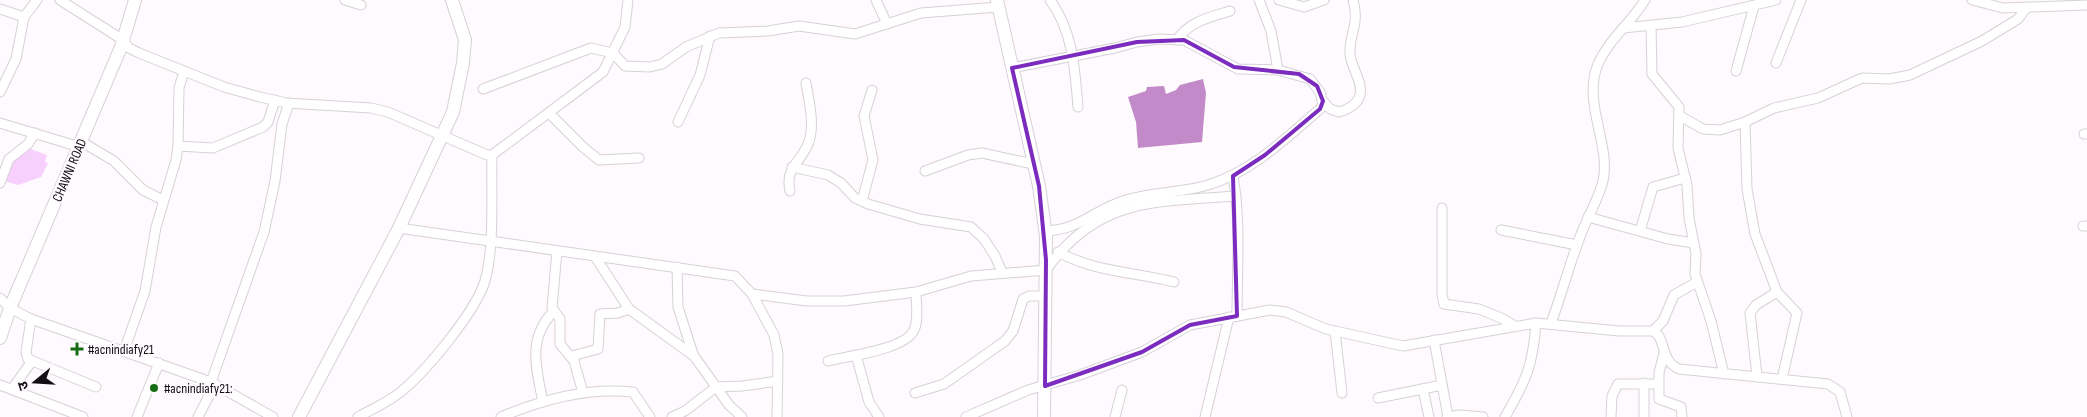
<svg xmlns="http://www.w3.org/2000/svg" width="2087" height="417" font-family="'Sofia Sans Condensed','Noto Sans Devanagari',sans-serif">
  <style>
    .green { fill: #f8d0fe }
    .water { fill: #c38aca }
    .lines { fill: none; stroke-linecap: round; stroke-linejoin: round }
    .street-casing { stroke: #d7d1d7; stroke-width: 11 }
    .secondary-casing { stroke: #d7d1d7; stroke-width: 14 }
    .street { stroke: #fff; stroke-width: 9 }
    .secondary { stroke: #fff; stroke-width: 12 }
    .marked { fill: none; stroke: #7b2cbf; stroke-width: 4; stroke-linejoin: round }
    .poi-dot { fill: #176c14; stroke: #fefafe; stroke-width: 2 }
    .labels { text-anchor: middle; stroke-width: 5; stroke-linejoin: round; paint-order: stroke }
    .street-label { font-size: 14px; fill: #110f11; stroke: #fefafe }
    .poi-label { font-size: 14px; fill: #110f11; stroke: #fefafe; text-anchor: start }
  </style>
  <rect width="100%" height="100%" fill="#fefafe"/>
  <!-- green -->
  <polygon class="green" points="28,148 47,155 45,162 48,163 41,177 18,185 3,181 10,162"/>
  <!-- water -->
  <polygon class="water" points="1203,79 1206,93 1202,142 1138,148 1136,122 1128,97 1146,91 1147,87 1164,86 1166,94 1176,90 1180,85"/>
  <g class="lines">
    <!-- street casing -->
    <g class="street-casing">
      <g id="street">
        <polyline points="60,0 123,40 129,48 139,53 224,87 260,97 286,103 371,108 388,112 487,155 492,155 603,72 625,27 628,0"/>
        <polyline points="345,0 361,5"/>
        <polyline points="876,0 887,24"/>
        <path d="M1050 0C1073 31 1075 70 1078 107"/>
        <polyline points="1259,0 1271,31 1278,70"/>
        <polyline points="1279,0 1304,7 1324,0"/>
        <polyline points="1972,0 2003,8 2087,5"/>
        <polyline points="0,9 24,17"/>
        <polyline points="1651,26 1652,74 1679,107 1678,148 1687,185 1689,218 1696,254 1695,274 1711,321 1724,374"/>
        <polyline points="1623,28 1682,22 1776,0"/>
        <path d="M1177 40C1189 21 1211 17 1230 11"/>
        <polyline points="1776,63 1801,0"/>
        <path d="M1012 68 1115 48 1137 42 1159 39 1184 40 1238 69 1278 70 1310 79 1320 92 1323 105 1320 109C1286 138 1252 172 1208 185 1181 193 1152 192 1126 200 1094 209 1081 230 1045 231"/>
        <polyline points="1736,71 1754,6"/>
        <polyline points="483,89 591,48 613,53 625,66 650,67 662,64 686,47 719,33 768,31 799,26 855,34 921,13 998,7"/>
        <polyline points="0,92 16,59 24,17 37,0"/>
        <path d="M1323 101 1330 109 1339 112C1347 110 1358 104 1360 95 1363 81 1351 68 1350 54 1349 33 1360 25 1353 0"/>
        <polyline points="549,113 583,147 599,160 639,158"/>
        <polyline points="1680,116 1703,129 1720,130 1745,122 1774,108 1818,98 1862,78 1889,79 1910,75 1982,41 2018,19 2027,7"/>
        <polyline points="678,122 700,75 710,36"/>
        <polyline points="1745,122 1747,189 1755,234 1777,292 1797,313 1782,379"/>
        <polyline points="0,123 80,147"/>
        <polyline points="2084,134 2087,134"/>
        <polyline points="82,142 114,161 143,190 163,200"/>
        <polyline points="178,146 213,148 263,127 268,122 275,100"/>
        <polyline points="792,167 828,175 841,183 855,198 868,204 920,219 971,227 984,239 995,256 1002,272"/>
        <polyline points="925,171 968,155 982,153 1033,164"/>
        <path d="M1233 176C1241 221 1237 270 1237 316"/>
        <polyline points="0,183 9,159 28,144 35,133"/>
        <path d="M790 191C784 165 805 161 810 138 814 120 809 102 806 83"/>
        <polyline points="862,201 873,160 864,116 872,90"/>
        <polyline points="1442,208 1442,294 1444,304 1479,309 1501,318 1515,326"/>
        <polyline points="1588,217 1668,239 1694,243"/>
        <polyline points="2083,226 2087,226"/>
        <polyline points="399,228 735,276 752,294 774,335 778,354 777,417"/>
        <polyline points="1501,230 1577,245"/>
        <polyline points="1640,231 1653,187 1685,178"/>
        <polyline points="557,251 552,308 560,319 560,344 574,361 583,393"/>
        <path d="M1058 252C1095 272 1134 272 1174 282"/>
        <polyline points="596,258 629,309 694,356 729,405 742,417"/>
        <polyline points="677,267 678,307 693,354"/>
        <path d="M752 294 807 301H844L916 292 971 276 1046 270C1098 197 1155 202 1236 196"/>
        <polyline points="0,298 10,308 31,319 211,382 273,417"/>
        <polyline points="31,319 26,352 28,359 96,387"/>
        <path d="M1551 323C1562 294 1569 265 1580 237 1587 217 1598 201 1603 181 1611 144 1582 103 1598 64 1609 39 1631 23 1645 0"/>
        <polyline points="1335,331 1342,393"/>
        <polyline points="1653,331 1663,321 1674,295 1697,282"/>
        <polyline points="1434,340 1448,417"/>
        <polyline points="124,351 145,291 156,227 176,160 178,146 179,88 184,71"/>
        <polyline points="1664,353 1659,373 1659,399 1681,407 1682,417"/>
        <polyline points="856,355 869,402 879,417"/>
        <polyline points="572,356 598,349 600,314 618,313 629,309"/>
        <path d="M828 361C847 356 905 350 914 330 919 320 916 303 916 292"/>
        <polyline points="1757,376 1750,313 1756,305 1777,292"/>
        <polyline points="211,382 264,232 275,181 282,124 289,103"/>
        <polyline points="0,385 83,417"/>
        <polyline points="12,389 32,361"/>
        <polyline points="1423,389 1429,417"/>
        <polyline points="915,393 944,384 1005,341 1013,331 1023,299 1029,296 1045,296"/>
        <polyline points="1378,398 1442,385"/>
        <path d="M543 402C536 368 527 338 554 311"/>
        <polyline points="137,417 159,363"/>
        <polyline points="198,417 215,384"/>
        <path d="M358 417C372 409 391 401 403 390 428 369 473 314 484 284 495 251 491 191 492 155"/>
        <path d="M501 417C543 399 588 387 633 392L650 417"/>
        <polyline points="672,417 685,411 716,387 742,386 778,381"/>
        <path d="M966 417 1028 390 1080 375 1142 352 1190 325 1270 310 1286 312 1326 329 1403 346 1536 323 1619 331H1653C1667 338 1659 360 1679 369L1828 384 1840 392 1847 417"/>
        <polyline points="1115,417 1122,390"/>
        <polyline points="1205,417 1229,317"/>
        <polyline points="1447,417 1460,415 1483,417"/>
        <path d="M1505 417C1526 381 1533 365 1536 323"/>
        <polyline points="1611,417 1612,396 1618,384 1658,384"/>
        <polyline points="1644,417 1644,383"/>
      </g>
    </g>
    <!-- secondary casing -->
    <g class="secondary-casing">
      <g id="secondary">
        <polyline points="997,0 1039,186 1046,236 1044,417"/>
        <polyline points="0,338 10,308 121,47 135,0"/>
        <polyline points="299,417 399,228 453,112 463,63 465,40 452,0"/>
      </g>
    </g>
    <!-- street -->
    <use href="#street" class="street"/>
    <!-- secondary -->
    <use href="#secondary" class="secondary"/>
  </g>
  <!-- marked area -->
  <path class="marked" d="M1184 40 1234 67 1299 74 1317 86 1323 101 1320 109 1265 155 1233 176 1237 316 1190 325 1142 352 1045 386 1046 260 1039 186 1012 68 1137 42Z"/>
  <!-- markers -->
  <g class="poi-dot">
    <path d="M74.5 341.5h5v5h5v5h-5v5h-5v-5h-5v-5h5z"/>
    <circle cx="154" cy="388" r="5"/>
  </g>
  <g class="labels">
    <!-- street labels -->
    <g class="street-label">
      <text transform="translate(69 170) rotate(-67)" y="5">CHAWNI ROAD</text>
    </g>
    <!-- poi labels -->
    <g class="poi-label">
      <text x="88" y="354">#acnindiafy21</text>
      <text x="164" y="393">#acnindiafy21:</text>
    </g>
  </g>
  <!-- north arrow -->
  <g transform="translate(35 382) rotate(252)" stroke="#fefafe" stroke-width="4" paint-order="stroke">
  <path d="M0-4L9 19L0 12L-9 19Z" fill="#110f11"/>
  <text y="-8" font-size="14" font-weight="bold" text-anchor="middle" fill="#110f11">उ</text>
  </g>
</svg>
